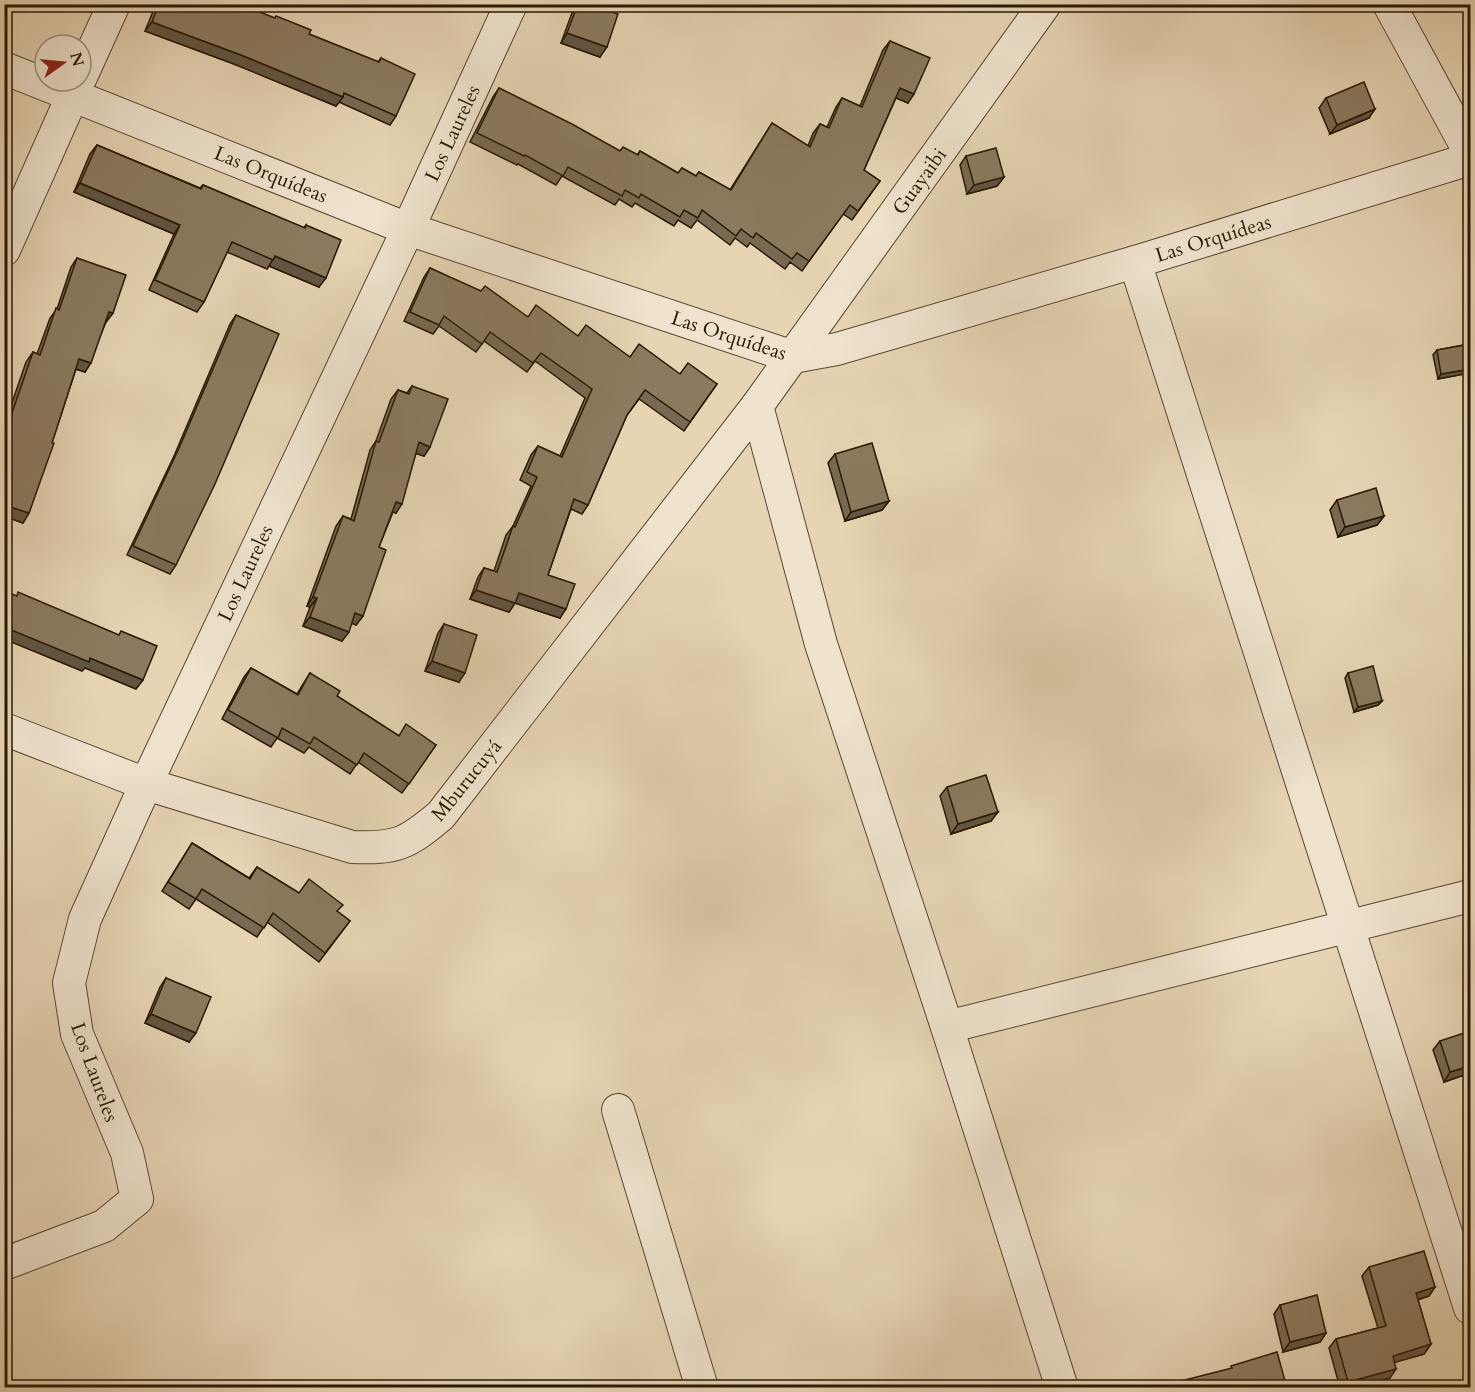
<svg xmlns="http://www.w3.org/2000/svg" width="1475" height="1392" font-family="Cardo,serif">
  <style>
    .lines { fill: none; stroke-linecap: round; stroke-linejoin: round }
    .street-casing { stroke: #58482f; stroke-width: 34 }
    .street { stroke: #efe3ce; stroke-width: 32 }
    .wall { fill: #786952; stroke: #291903; stroke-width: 1.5 }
    .shaded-wall { fill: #615542; stroke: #291903; stroke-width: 1.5 }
    .building { fill: #8b7a5f; stroke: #291903; stroke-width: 1.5 }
    .labels { text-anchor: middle; stroke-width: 4.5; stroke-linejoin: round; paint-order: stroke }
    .street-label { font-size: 20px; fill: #291903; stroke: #efe3ce }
  </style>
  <rect width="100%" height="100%" fill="#e6d4b3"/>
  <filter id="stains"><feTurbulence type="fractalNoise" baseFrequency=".00333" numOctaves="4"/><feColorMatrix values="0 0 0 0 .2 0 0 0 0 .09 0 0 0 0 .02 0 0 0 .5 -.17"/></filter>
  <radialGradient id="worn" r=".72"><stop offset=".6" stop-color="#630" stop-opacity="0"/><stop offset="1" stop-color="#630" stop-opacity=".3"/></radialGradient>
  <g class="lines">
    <!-- street casing -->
    <g class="street-casing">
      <g id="street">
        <polyline points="1389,4 1470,153"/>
        <polyline points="4,68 408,229 793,357 837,349 1135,262 1470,159"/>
        <polyline points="81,77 114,4"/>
        <polyline points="4,250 79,81"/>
        <polyline points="1135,262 1470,1308"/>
        <polyline points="757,406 821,644 947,1027 1062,1388"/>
        <path d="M4 729 146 784 352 847C396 849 407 844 441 815L757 406 1045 4"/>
        <polyline points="947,1027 1470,896"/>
        <polyline points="618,1110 702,1388"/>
        <polyline points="4,1264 104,1226 137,1199 127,1153 77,1034 69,983 85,919 146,784 408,229 511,4"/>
      </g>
    </g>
    <!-- street -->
    <use href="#street" class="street"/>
  </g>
  <!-- wall -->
  <g class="wall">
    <polygon points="156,4 239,4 309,34 378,62 381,58 396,116 390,125 339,102 336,106 234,64 145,31"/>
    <polygon points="577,4 591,4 600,57 561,43 573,10"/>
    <polygon points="890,41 908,103 896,98 864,170 880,181 852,220 843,214 802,271 790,262 785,269 750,243 747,247 735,238 730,245 697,220 691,228 678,220 674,226 635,203 632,207 619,199 615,205 562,176 556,185 518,164 517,165 470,142 493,97 499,88 620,151 637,155 640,151 678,173 682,168 696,176 699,172 730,190 772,123 808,146 813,133 820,124 827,127 836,107 842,98 860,106 883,50"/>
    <polygon points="1326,98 1369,118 1330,134 1319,108"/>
    <polygon points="97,145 200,188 203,185 304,228 306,225 319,287 269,266 267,269 227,252 204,302 197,312 149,290 174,234 74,192 90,154"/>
    <polygon points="966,156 1004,177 997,186 967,194 960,165"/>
    <polygon points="77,258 113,313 106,322 85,372 76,369 29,513 23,523 4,516 4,426 26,362 33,352 37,354 50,318 57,309 71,267"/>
    <polygon points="430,268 528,317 578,336 630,357 680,374 717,384 684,431 639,399 627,415 588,505 582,514 571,509 548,575 560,618 515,603 509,612 470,599 478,577 484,568 494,571 506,535 513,526 531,486 520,480 531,455 538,446 560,456 585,398 535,361 527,372 484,341 476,352 439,326 433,334 404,321 424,277"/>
    <polygon points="236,315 176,565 170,574 127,555 174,456 230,324"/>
    <polygon points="1470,344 1470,373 1438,379 1433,355 1437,350"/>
    <polygon points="412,386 430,447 424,456 416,453 396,513 393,512 379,547 363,616 356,625 352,623 342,641 303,626 310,607 307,606 336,526 343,516 351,519 370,450 376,441 391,399 398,390 407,393"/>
    <polygon points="835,454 889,501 882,510 845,521 828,463"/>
    <polygon points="1337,500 1384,516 1377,525 1338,537 1330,510"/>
    <polygon points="444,624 459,682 425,671 438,633"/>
    <polygon points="251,668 297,694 310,673 337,696 399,736 436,745 402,793 358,762 350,774 309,747 304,753 277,738 271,747 222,719 244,677"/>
    <polygon points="1348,673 1382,701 1378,705 1354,712 1345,678"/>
    <polygon points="947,787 991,821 951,834 940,796"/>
    <polygon points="192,843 249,878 257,867 299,893 338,912 350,921 319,962 267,922 257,937 196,899 189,909 162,891"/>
    <polygon points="166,978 189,1042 145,1023 160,987"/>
    <polygon points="1440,1041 1470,1073 1444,1082 1433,1050"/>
    <polygon points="1369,1267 1435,1287 1429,1296 1418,1300 1431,1344 1424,1354 1394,1362 1390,1378 1356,1388 1340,1388 1329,1348 1336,1339 1378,1328 1362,1276"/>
    <polygon points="1280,1305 1326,1333 1320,1342 1283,1352 1274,1314"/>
  </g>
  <!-- shaded-wall -->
  <g class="shaded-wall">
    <polygon points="152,22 241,55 343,97 336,106 234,64 145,31"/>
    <polygon points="567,33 607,47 600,57 561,43"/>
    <polygon points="900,88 914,94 908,103 894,97"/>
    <polygon points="1375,109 1369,118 1330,134 1337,125"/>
    <polygon points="1004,177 997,186 967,194 974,185"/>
    <polygon points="80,183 180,225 174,234 74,192"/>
    <polygon points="275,256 326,278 319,287 269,266"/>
    <polygon points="109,312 113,313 106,322 103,321"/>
    <polygon points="79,359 91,363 85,372 73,368"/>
    <polygon points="1470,369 1470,373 1438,379 1441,374"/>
    <polygon points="419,442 430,447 424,456 412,452"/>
    <polygon points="889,501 882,510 845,521 851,512"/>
    <polygon points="396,502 402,504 396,513 390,511"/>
    <polygon points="4,505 29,513 23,523 4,516"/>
    <polygon points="1384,516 1377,525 1338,537 1345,527"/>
    <polygon points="476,590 515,603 509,612 470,599"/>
    <polygon points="519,593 566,609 560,618 512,602"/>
    <polygon points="313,597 317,598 310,607 307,606"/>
    <polygon points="355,613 363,616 356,625 349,622"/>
    <polygon points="310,617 349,632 342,641 303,626"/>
    <polygon points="4,627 90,658 143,680 136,689 85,668 82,671 4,639"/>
    <polygon points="432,661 465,673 459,682 425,671"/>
    <polygon points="1382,701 1378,705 1354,712 1358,707"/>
    <polygon points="998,812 991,821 951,834 958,824"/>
    <polygon points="151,1014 196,1033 189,1042 145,1023"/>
    <polygon points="1470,1066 1470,1073 1444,1082 1450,1072"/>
    <polygon points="1435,1287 1429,1296 1409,1302 1416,1293"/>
    <polygon points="1326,1333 1320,1342 1283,1352 1290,1342"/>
    <polygon points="1431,1344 1424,1354 1386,1365 1393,1356"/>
    <polygon points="1396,1369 1390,1378 1356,1388 1344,1388 1348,1382"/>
  </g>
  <!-- building -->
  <g class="building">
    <polygon points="159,4 239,4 275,18 276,16 311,30 309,34 379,62 381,58 415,74 396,116 344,93 343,97 241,55 152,22"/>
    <polygon points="578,4 591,4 618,14 607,47 567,33"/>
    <polygon points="890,41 930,58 914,94 900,88 864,170 880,181 858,211 850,205 809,261 797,253 792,259 756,233 753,238 741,229 736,236 702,210 698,218 684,210 680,217 641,194 639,198 625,190 622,196 568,167 563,176 525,155 524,156 477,133 499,88 572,124 620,151 623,147 638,155 640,151 678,173 682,168 696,176 699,172 731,190 772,123 810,147 820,124 829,128 842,98 862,107"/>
    <polygon points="1364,82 1375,109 1337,125 1326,98"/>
    <polygon points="4,120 11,123 4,136"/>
    <polygon points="97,145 201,189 203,185 305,228 306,225 341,240 326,278 275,256 273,260 232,242 204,302 155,280 180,225 80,183"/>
    <polygon points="996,148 1004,177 974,185 966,156"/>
    <polygon points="77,258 126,275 113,313 109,312 91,363 79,359 52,443 54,443 29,513 4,505 4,436 33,352 40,355 56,308 59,310"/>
    <polygon points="430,268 481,291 485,286 528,317 536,305 578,336 586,325 630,357 639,344 680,374 688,363 717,384 690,422 645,390 627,415 588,505 574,499 548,575 575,584 566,609 519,593 515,603 476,590 484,568 497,572 513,526 515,527 537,477 527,472 538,446 562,457 592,389 541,353 533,363 490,332 482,344 444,316 439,325 410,312"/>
    <polygon points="236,315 279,334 215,484 176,565 133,546 180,446"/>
    <polygon points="1470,344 1470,369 1441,374 1437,350"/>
    <polygon points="412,386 448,399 430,447 419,442 402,504 396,502 379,547 386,550 363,616 355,613 349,632 310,617 317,598 313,597 343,516 354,521 376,441 379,442 398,390 409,394"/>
    <polygon points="872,443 889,501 851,512 835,454"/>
    <polygon points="1376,488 1384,516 1345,527 1337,500"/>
    <polygon points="4,591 17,596 18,592 119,635 121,631 157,646 143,680 90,658 89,662 4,627"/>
    <polygon points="444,624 477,635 465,673 432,661"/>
    <polygon points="1373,666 1382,701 1358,707 1348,673"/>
    <polygon points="251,668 298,695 310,673 340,691 337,696 399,736 406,724 436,745 409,784 364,753 357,765 314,737 310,744 282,728 278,738 228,710"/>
    <polygon points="986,775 998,812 958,824 947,787"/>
    <polygon points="192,843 250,879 257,867 299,893 309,879 343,905 337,911 350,921 325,953 273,913 264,928 202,889 196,899 168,882"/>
    <polygon points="166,978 211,997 196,1033 151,1014"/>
    <polygon points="1470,1031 1470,1066 1450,1072 1440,1041"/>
    <polygon points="1424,1251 1435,1287 1416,1293 1431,1344 1393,1356 1396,1369 1348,1382 1336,1339 1386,1326 1369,1267"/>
    <polygon points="1317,1295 1326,1333 1290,1342 1280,1305"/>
    <polygon points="1277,1352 1287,1388 1174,1388 1173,1383 1232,1368 1231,1366"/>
  </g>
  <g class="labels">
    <!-- street labels -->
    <g class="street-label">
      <text transform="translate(452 133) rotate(-65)" y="7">Los Laureles</text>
      <text transform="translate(271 174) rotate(22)" y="7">Las Orquídeas</text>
      <text transform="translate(919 181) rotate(-54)" y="7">Guayaibi</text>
      <text transform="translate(1213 238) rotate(-17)" y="7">Las Orquídeas</text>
      <text transform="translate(729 335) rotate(18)" y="7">Las Orquídeas</text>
      <text transform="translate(245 573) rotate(-65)" y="7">Los Laureles</text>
      <text transform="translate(466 780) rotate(-51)" y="7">Mburucuyá</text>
      <text transform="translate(95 1072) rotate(70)" y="7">Los Laureles</text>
    </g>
  </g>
  <!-- margin -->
  <rect width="1475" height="1392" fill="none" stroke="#e6d4b3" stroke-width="24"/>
  <rect x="6" y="6" width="1463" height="1380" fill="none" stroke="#291903" stroke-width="3"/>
  <rect x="12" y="12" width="1451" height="1368" fill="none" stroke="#291903" stroke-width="1.5"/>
  <!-- north arrow -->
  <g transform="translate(63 63) rotate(75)"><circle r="28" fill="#efe3ce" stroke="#a0927d" stroke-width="1.5"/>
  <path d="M0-4.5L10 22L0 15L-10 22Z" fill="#8f2418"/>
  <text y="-9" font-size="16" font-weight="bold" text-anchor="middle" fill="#291903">N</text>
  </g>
  <rect width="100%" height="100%" filter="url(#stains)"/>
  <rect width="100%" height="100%" fill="url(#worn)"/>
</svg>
